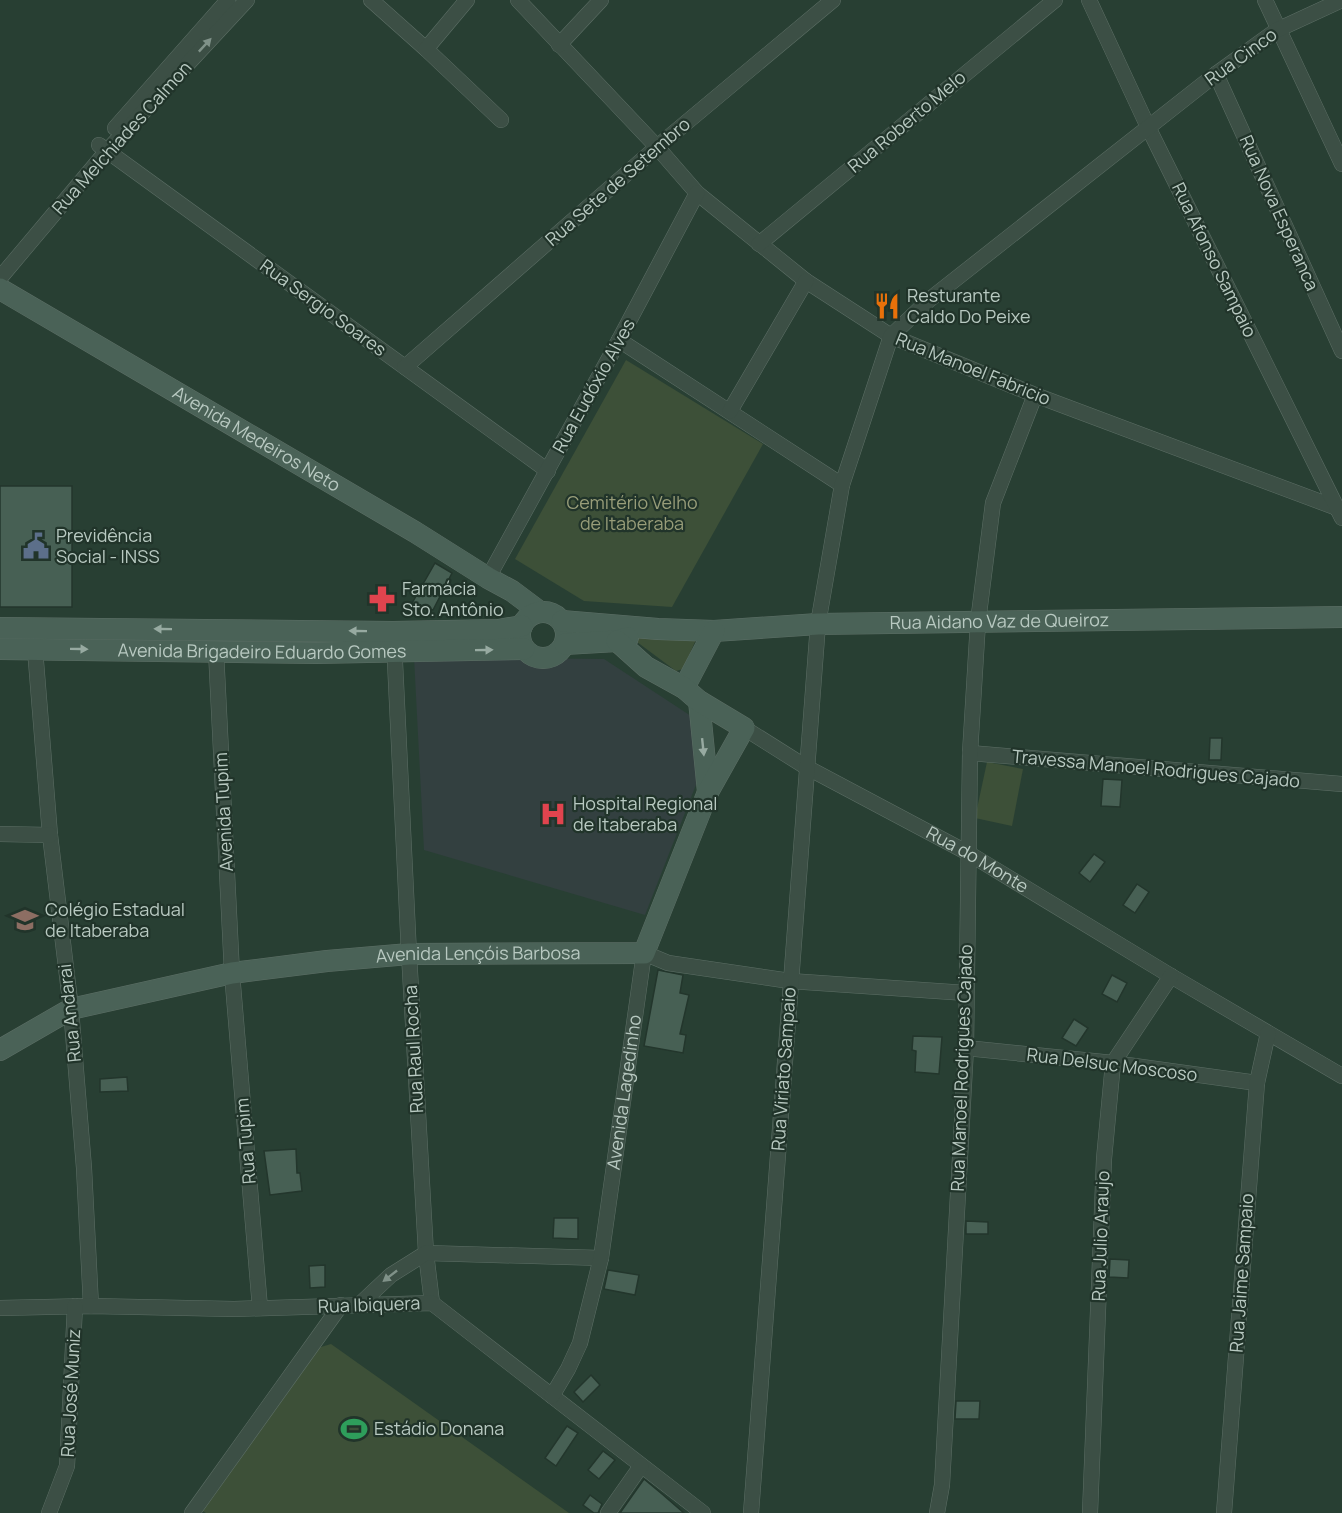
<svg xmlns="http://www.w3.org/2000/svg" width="1342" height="1513" font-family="Manrope,sans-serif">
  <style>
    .medical { fill: #334040 }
    .green { fill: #3d5038 }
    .building { fill: #476054; stroke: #23362c; stroke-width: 1.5 }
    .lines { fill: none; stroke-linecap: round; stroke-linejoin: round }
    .street-casing { stroke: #5d6f66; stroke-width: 16 }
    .secondary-casing { stroke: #5d6f66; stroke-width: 22 }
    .street { stroke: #3c4f45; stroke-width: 15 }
    .secondary { stroke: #4a6257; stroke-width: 21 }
    .oneway { fill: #809289 }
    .oneway2 { fill: #97aaa1 }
    .labels { text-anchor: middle; stroke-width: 4.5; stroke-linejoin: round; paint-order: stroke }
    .street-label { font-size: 18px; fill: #b8c9c1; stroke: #21342a }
    .poi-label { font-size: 18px; fill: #b8c9c1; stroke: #21342a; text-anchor: start }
    .park-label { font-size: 18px; fill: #989d79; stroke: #21342a }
  </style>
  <rect width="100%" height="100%" fill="#283f33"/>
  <!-- medical -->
  <polygon class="medical" points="414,657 604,659 691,716 699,777 645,915 424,850"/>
  <!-- green -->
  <g class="green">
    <polygon points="626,360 763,444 672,607 584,601 515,559"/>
    <polygon points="694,630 698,635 683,669 676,671 637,642 638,638"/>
    <polygon points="987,762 1023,769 1012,826 975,818"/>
    <polygon points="331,1344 569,1513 206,1513 201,1510 314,1349"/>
  </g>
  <!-- building -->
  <g class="building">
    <rect x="0" y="486" width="72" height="121"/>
    <polygon points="435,563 452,573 433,610 411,605"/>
    <polygon points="1210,738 1222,738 1221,760 1209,760"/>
    <polygon points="1103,779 1122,780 1120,807 1101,806"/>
    <polygon points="1094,854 1105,862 1090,882 1079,873"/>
    <polygon points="1137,884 1149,892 1135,913 1123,905"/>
    <polygon points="658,970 683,975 680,993 689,995 680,1034 686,1035 683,1053 644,1046"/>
    <polygon points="1112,975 1127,983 1117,1002 1102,994"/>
    <polygon points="1074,1019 1088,1028 1076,1046 1062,1038"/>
    <polygon points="913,1036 942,1037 939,1074 915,1072 916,1051 912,1050"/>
    <polygon points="127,1077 128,1091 100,1092 100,1079"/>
    <polygon points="296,1149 297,1173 300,1173 302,1191 270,1195 264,1151"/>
    <polygon points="554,1218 578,1218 578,1239 553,1238"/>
    <polygon points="966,1221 988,1222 988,1234 966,1234"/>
    <polygon points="1110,1259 1129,1260 1128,1278 1109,1277"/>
    <polygon points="325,1265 325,1287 310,1288 309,1266"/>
    <polygon points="608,1270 639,1275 635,1295 604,1289"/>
    <polygon points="591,1375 600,1385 583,1402 574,1392"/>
    <polygon points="956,1401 980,1401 979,1419 955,1419"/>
    <polygon points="567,1426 578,1433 556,1466 545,1458"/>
    <polygon points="603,1451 615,1460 599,1479 588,1470"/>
    <polygon points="644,1479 662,1494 684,1513 620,1513"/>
    <polygon points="590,1495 602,1504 598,1513 594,1513 583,1505"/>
  </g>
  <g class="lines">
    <!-- street casing -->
    <g class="street-casing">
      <g id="street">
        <polyline points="371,0 426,49"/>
        <polyline points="467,0 426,49 501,120"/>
        <polyline points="518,0 657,147 697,193 806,281 891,336 1035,395 1337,508"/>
        <polyline points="1089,0 1148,127 1342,518"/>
        <polyline points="1265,0 1342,164"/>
        <polyline points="559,45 601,0"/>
        <polyline points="1216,74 1342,351"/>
        <polyline points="115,128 228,0"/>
        <polyline points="99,145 548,471"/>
        <polyline points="759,244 1055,0"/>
        <polyline points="0,278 106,152 247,0"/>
        <polyline points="619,340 842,485"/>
        <polyline points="405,367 657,147 833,0"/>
        <polyline points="730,411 806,281"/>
        <polyline points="488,578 619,340 697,193"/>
        <polyline points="394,641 409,954 426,1253 432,1303"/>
        <polyline points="35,649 50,835 71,1009 84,1168 91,1306"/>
        <polyline points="216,651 232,973 260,1308"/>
        <path id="s1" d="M744 728 806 767 968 853 1171 976 1342 1076"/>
        <polyline points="970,753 1342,784"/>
        <polyline points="0,834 50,835"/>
        <polyline points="966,1048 1113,1063 1257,1083"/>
        <polyline points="359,1305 391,1275 426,1253 601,1258"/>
        <polyline points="0,1308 91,1306 234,1309 432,1303 703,1513"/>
        <path id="s2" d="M552 1396 568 1369 580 1343 601 1258 644 953 668 963 790 981 966 993"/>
        <polyline points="49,1513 67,1466 75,1306"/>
        <polyline points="192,1513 341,1305"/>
        <polyline points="608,1513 641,1466"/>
        <polyline points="751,1513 818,624 842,485 891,336 929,300 1216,74 1277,30 1342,0"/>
        <polyline points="937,1513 942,1485 966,1048 970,753 978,622 993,503 1035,395"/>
        <polyline points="1090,1513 1104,1159 1113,1063 1171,976"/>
        <polyline points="1224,1513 1257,1083 1268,1033"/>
      </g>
    </g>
    <!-- secondary casing -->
    <g class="secondary-casing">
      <g id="secondary">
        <path id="s3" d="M0 289 415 532 488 578 512 591 540 612"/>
        <circle cx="543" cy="635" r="23"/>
        <path id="s4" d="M562 621 658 629 714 631 818 624 1342 617"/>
        <polyline points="0,628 393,632 498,630 522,626"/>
        <polyline points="565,644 617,641 628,638"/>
        <path id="s5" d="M0 649 316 653 524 649"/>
        <polyline points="684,688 714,631"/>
        <polyline points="699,701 708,792"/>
        <path id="s6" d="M0 1050 71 1009 232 973 327 961 409 954 644 953 708 792 744 728 699 701 684 688 646 667 617 641"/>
      </g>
    </g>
    <!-- street -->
    <use href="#street" class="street"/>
    <!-- secondary -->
    <use href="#secondary" class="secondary"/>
  </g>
  <!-- one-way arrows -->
  <defs><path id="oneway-solid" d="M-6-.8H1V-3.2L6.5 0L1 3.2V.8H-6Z" transform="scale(1.5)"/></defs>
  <g class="oneway">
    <use href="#oneway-solid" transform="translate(205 45) rotate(-47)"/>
    <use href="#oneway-solid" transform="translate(390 1276) rotate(142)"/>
  </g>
  <g class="oneway2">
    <use href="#oneway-solid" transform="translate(163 629) rotate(-179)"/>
    <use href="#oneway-solid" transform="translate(358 631) rotate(-179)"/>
    <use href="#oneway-solid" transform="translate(79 649) rotate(1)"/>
    <use href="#oneway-solid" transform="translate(484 650) rotate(-1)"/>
    <use href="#oneway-solid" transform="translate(703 747) rotate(84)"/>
  </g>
  <!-- icons -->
  <defs>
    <g id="restaurant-bare" transform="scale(2.07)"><path d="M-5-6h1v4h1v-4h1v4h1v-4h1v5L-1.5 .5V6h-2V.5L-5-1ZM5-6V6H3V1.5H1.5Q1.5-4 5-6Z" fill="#e8710a" stroke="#21342a" stroke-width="2.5" paint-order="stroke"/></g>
    <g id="civic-bare" transform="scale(2.07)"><path d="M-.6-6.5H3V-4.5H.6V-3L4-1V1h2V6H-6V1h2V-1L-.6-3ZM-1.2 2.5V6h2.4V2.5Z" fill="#5c6f8a" stroke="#21342a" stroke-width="2.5" paint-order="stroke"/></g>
    <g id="pharmacy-bare" transform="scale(2.07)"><path d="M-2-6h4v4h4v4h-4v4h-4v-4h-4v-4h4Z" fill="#e0444e" stroke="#21342a" stroke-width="2.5" paint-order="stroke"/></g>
    <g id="hospital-bare" transform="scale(2.07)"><path d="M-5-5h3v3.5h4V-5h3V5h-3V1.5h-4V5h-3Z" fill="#e0444e" stroke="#21342a" stroke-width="2.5" paint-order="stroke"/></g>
    <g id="school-bare" transform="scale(2.07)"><path d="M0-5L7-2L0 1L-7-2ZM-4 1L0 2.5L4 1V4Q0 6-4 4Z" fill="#8d6e63" stroke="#21342a" stroke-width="2.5" paint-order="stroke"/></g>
    <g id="stadium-bare" transform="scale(2.07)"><path d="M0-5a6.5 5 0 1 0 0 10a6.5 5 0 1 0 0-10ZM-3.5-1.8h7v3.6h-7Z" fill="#2e9e5b" stroke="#21342a" stroke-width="2.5" paint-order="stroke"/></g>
  </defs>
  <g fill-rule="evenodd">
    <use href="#restaurant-bare" x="887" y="306"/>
    <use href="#civic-bare" x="36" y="546"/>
    <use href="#pharmacy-bare" x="382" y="599"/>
    <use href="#hospital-bare" x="553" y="814"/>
    <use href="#school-bare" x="25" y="920"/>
    <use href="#stadium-bare" x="354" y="1429"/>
  </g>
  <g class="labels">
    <!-- street labels -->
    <g class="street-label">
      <text transform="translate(1241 57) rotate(-36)" y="6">Rua Cinco</text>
      <text transform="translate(907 122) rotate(-40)" y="6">Rua Roberto Melo</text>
      <text transform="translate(122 138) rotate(-48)" y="6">Rua Melchiades Calmon</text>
      <text transform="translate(618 182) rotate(-41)" y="6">Rua Sete de Setembro</text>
      <text transform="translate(1279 213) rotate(66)" y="6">Rua Nova Esperanca</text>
      <text transform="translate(1214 260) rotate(64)" y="6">Rua Afonso Sampaio</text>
      <text transform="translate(323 308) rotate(36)" y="6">Rua Sergio Soares</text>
      <text transform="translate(973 369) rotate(22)" y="6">Rua Manoel Fabricio</text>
      <text transform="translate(594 386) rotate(-61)" y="6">Rua Eudóxio Alves</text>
      <text dy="6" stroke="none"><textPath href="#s3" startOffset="297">Avenida Medeiros Neto</textPath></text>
      <text dy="6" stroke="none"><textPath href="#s4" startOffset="438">Rua Aidano Vaz de Queiroz</textPath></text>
      <text dy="6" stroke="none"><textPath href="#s5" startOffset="262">Avenida Brigadeiro Eduardo Gomes</textPath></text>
      <text transform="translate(1156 769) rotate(5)" y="6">Travessa Manoel Rodrigues Cajado</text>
      <text transform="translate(224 812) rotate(-93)" y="6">Avenida Tupim</text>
      <text dy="6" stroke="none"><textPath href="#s1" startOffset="268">Rua do Monte</textPath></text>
      <text dy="6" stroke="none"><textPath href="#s6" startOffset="494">Avenida Lençóis Barbosa</textPath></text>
      <text transform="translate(70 1013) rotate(-96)" y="6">Rua Andarai</text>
      <text transform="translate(414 1049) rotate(-93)" y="6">Rua Raul Rocha</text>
      <text transform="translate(1112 1065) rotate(7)" y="6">Rua Delsuc Moscoso</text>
      <text transform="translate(962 1068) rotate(-88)" y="6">Rua Manoel Rodrigues Cajado</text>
      <text transform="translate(784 1069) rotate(-86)" y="6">Rua Viriato Sampaio</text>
      <text dy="6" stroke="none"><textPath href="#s2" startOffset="315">Avenida Lagedinho</textPath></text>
      <text transform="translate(246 1141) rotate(-95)" y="6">Rua Tupim</text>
      <text transform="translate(1101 1236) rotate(-88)" y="6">Rua Julio Araujo</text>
      <text transform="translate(1242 1273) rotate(-86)" y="6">Rua Jaime Sampaio</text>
      <text transform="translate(369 1305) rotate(-2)" y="6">Rua Ibiquera</text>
      <text transform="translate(71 1393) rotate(-87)" y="6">Rua José Muniz</text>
    </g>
    <!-- poi labels -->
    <g class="poi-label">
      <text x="907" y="302">Resturante<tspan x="907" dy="21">Caldo Do Peixe</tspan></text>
      <text x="56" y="542">Previdência<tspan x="56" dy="21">Social - INSS</tspan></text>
      <text x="402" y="595">Farmácia<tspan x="402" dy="21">Sto. Antônio</tspan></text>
      <text x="573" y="810">Hospital Regional<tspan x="573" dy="21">de Itaberaba</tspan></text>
      <text x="45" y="916">Colégio Estadual<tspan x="45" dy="21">de Itaberaba</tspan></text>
      <text x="374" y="1435">Estádio Donana</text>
    </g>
    <!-- park labels -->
    <g class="park-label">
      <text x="632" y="509">Cemitério Velho<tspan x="632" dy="21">de Itaberaba</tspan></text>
    </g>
  </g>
</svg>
